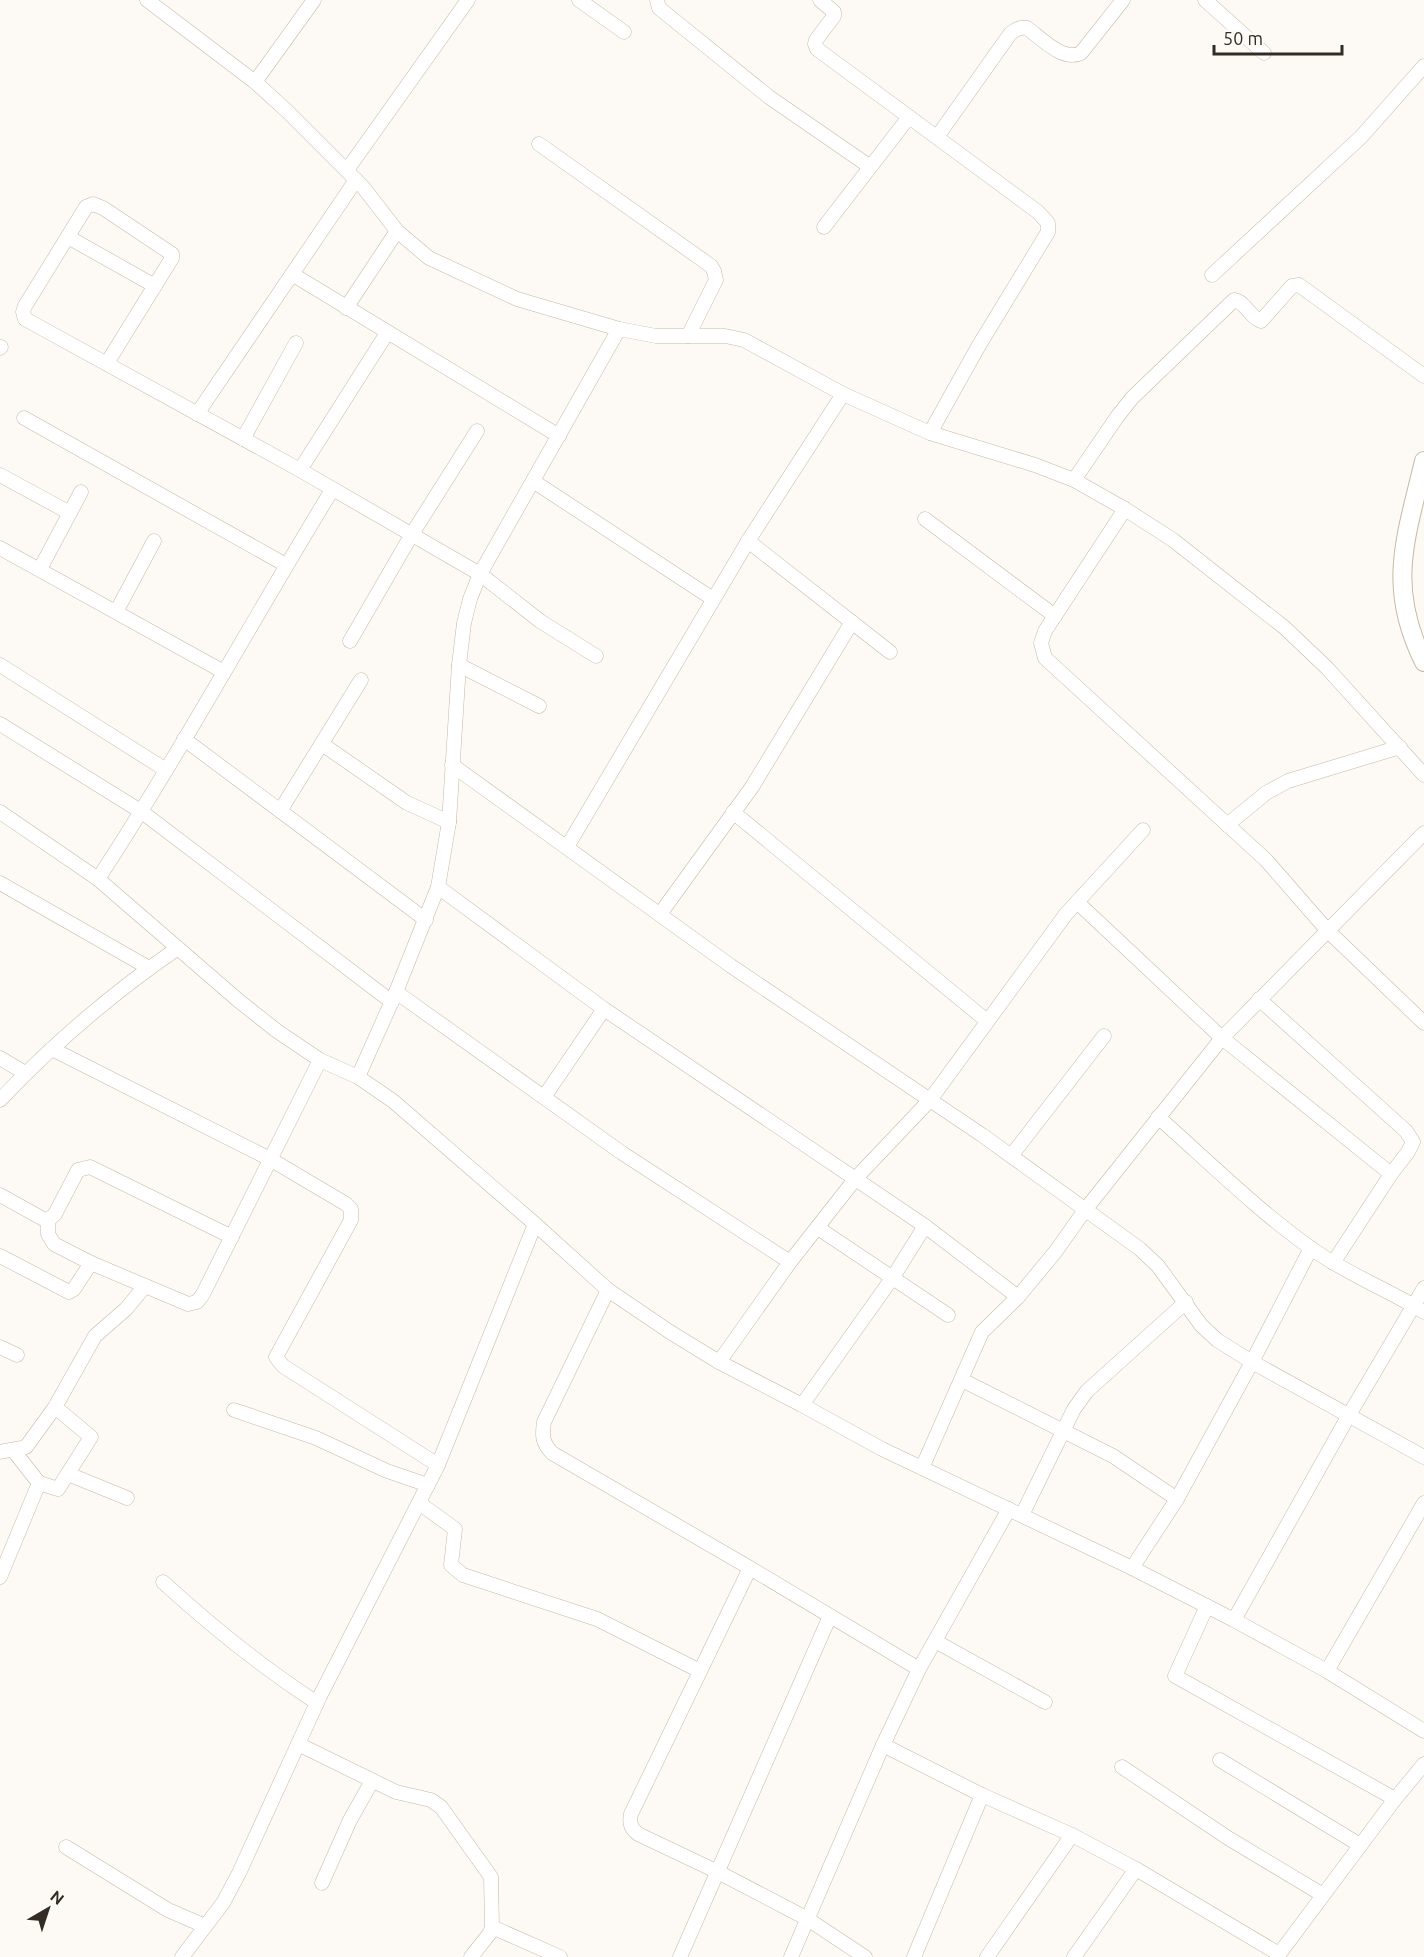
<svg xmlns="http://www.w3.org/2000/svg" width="1424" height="1957" font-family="Ubuntu,sans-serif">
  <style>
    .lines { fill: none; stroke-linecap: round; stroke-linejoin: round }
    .minor-casing { stroke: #c7b8a3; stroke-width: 15 }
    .tertiary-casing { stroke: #c7b8a3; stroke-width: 20 }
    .minor { stroke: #fff; stroke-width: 14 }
    .tertiary { stroke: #fff; stroke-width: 18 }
  </style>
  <rect width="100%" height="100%" fill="#fdfaf5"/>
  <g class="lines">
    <!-- minor casing -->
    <g class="minor-casing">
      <g id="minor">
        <polyline points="147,0 255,82 287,111 363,187 397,231 429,258 517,299 619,329 656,336 725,336 744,340 843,394 930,433 1035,465 1074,480 1125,509 1173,540 1285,628 1327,668 1424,775"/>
        <polyline points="579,0 624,32"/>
        <polyline points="657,0 659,8 769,97 869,166"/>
        <polyline points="820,0 834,12 834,16 816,40 815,44 817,49 1038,212 1048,223 1048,232 978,347 930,433"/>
        <polyline points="1205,0 1264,53"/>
        <polyline points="255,82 314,0"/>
        <path d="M937 137 1010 34C1016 29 1020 27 1027 28 1041 38 1063 62 1081 53L1123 0"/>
        <polyline points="539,144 711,266 714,271 716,280 688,336"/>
        <polyline points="347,170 468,0"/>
        <polyline points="824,227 909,117"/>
        <polyline points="68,237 155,286"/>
        <polyline points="292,274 559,436"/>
        <polyline points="1212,275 1361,137 1424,66"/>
        <polyline points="346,308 397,231"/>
        <polyline points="0,348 1,347"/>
        <polyline points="107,363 172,258 172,254 103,208 93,204 86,207 25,306 23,312 25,319 300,470 480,574 540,621 596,656"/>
        <polyline points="197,414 356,180"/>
        <polyline points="24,418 286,565"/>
        <polyline points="243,439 296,343"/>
        <polyline points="300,470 387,333"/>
        <polyline points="0,475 70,513"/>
        <path d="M1074 480 1117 417 1132 398 1234 300C1246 302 1250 318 1261 321L1292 286 1299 285 1424 376"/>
        <polyline points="533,481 713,599"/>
        <polyline points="1125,509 1045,631 1041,643 1045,658 1266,860 1327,930 1424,1023"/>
        <polyline points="925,519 1055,616"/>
        <polyline points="748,541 890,652"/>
        <polyline points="0,548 224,672"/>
        <polyline points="40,569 81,492"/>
        <polyline points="116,612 154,541"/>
        <polyline points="350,641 412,534 477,431"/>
        <polyline points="0,665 166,770"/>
        <polyline points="459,665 539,706"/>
        <polyline points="0,724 142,812 392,1002"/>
        <polyline points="184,739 426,920"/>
        <polyline points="322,744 407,803 449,822"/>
        <polyline points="452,765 731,966 982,1135 1140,1249 1158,1266 1201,1325 1217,1340 1252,1362 1424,1457"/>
        <polyline points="280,811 361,680"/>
        <polyline points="0,812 98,879 239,1001 277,1031 320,1060 358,1077 393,1101 535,1224 608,1290 670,1332 719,1362 802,1405 882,1449 1132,1568 1234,1620 1327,1671 1424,1731"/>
        <polyline points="733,812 987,1021"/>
        <polyline points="1227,825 1266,793 1288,781 1400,747"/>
        <polyline points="567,847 748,541 843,394"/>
        <path d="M98 879C181 752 253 619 332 490"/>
        <polyline points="0,883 149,968"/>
        <polyline points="438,887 604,1009 925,1226 1018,1297"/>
        <polyline points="1077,902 1222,1038 1391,1174"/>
        <polyline points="660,914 752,787 852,622"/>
        <polyline points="396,992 622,1153 790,1262"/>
        <polyline points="1259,999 1406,1131 1413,1142 1408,1152 1391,1174 1333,1263"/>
        <polyline points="52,1049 270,1159 346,1204 351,1209 351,1220 276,1357 283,1366 438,1465"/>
        <polyline points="0,1058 25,1073"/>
        <polyline points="358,1077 396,992 438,887 449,822 459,665 464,623 470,599 480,574 619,329"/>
        <polyline points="544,1097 604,1009"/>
        <path d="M0 1100C53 1044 114 992 178 948"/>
        <path d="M1158 1117C1208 1161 1257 1210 1312 1249 1347 1274 1387 1289 1424 1312"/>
        <polyline points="1011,1156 1104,1036"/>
        <polyline points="0,1195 45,1220 51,1218 55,1214 78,1170 90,1167 232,1237"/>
        <polyline points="48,1220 48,1234 54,1244 91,1263 188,1304 197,1302 203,1294 320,1060"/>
        <polyline points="818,1228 948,1315"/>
        <polyline points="0,1256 69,1292 74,1289 91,1263"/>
        <path d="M608 1290 544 1422C542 1436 542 1442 552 1453L750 1568 919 1669"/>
        <polyline points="0,1347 17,1355"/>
        <polyline points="719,1362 790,1262 856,1178 930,1100 1066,914 1143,830"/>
        <polyline points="962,1380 1113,1456 1177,1499"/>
        <polyline points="802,1405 893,1277 925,1226"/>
        <polyline points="234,1410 316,1438 387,1471 428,1485"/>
        <polyline points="13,1450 39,1483"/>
        <polyline points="0,1452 26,1447 55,1407 95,1336 126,1309 145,1286"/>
        <polyline points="922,1468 982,1332 1018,1297 1056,1251 1085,1210 1222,1038 1424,833"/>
        <polyline points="68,1474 127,1498"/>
        <polyline points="419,1503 455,1529 451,1565 463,1575 597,1619 700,1671"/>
        <polyline points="1022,1515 1074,1409 1087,1391 1186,1302"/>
        <path d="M750 1568 631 1814C629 1824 631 1828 638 1834L718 1872 806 1918 865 1957"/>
        <polyline points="1132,1568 1177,1499 1252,1362 1311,1248"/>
        <polyline points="0,1577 39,1483 58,1489 91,1437 55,1407"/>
        <path d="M163 1582C211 1626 262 1667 317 1703"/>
        <polyline points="1207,1606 1175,1676 1395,1799"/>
        <polyline points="1234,1620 1349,1415 1424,1288"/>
        <polyline points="935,1641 1045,1702"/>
        <polyline points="1327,1671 1424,1503"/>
        <polyline points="298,1744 396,1792 431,1800 441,1807 491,1877 492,1927 490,1933 471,1957"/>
        <polyline points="883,1745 982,1795 1072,1835 1136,1869 1279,1954"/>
        <polyline points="1220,1760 1360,1845"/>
        <polyline points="1122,1767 1228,1838 1323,1895"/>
        <polyline points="66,1847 168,1910 205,1926"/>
        <polyline points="322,1883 350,1820 372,1781"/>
        <polyline points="492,1927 560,1957"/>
        <polyline points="182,1957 223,1903 239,1873 320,1696 438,1465 535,1224"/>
        <polyline points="680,1957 830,1616"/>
        <polyline points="791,1957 883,1745 919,1669 1009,1509"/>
        <polyline points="914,1957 982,1795"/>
        <polyline points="987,1957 1072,1835"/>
        <polyline points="1074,1957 1136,1869"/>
        <polyline points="1277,1957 1395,1799 1424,1764"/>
      </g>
    </g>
    <!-- tertiary casing -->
    <g class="tertiary-casing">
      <path id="tertiary" d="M1424 461C1406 538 1386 586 1424 662"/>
    </g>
    <!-- minor -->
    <use href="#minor" class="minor"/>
    <!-- tertiary -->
    <use href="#tertiary" class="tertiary"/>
  </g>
  <!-- north arrow -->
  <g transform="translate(48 1909) rotate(39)" stroke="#fdfaf5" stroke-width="4.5" paint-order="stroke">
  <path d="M0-4.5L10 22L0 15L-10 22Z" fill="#322c24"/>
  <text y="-9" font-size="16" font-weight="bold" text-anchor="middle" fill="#322c24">N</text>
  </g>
  <!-- scale -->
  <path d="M1214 45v9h128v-9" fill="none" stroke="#322c24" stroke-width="3"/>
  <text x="1223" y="45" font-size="18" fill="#322c24" stroke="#fdfaf5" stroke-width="4.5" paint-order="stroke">50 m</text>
</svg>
